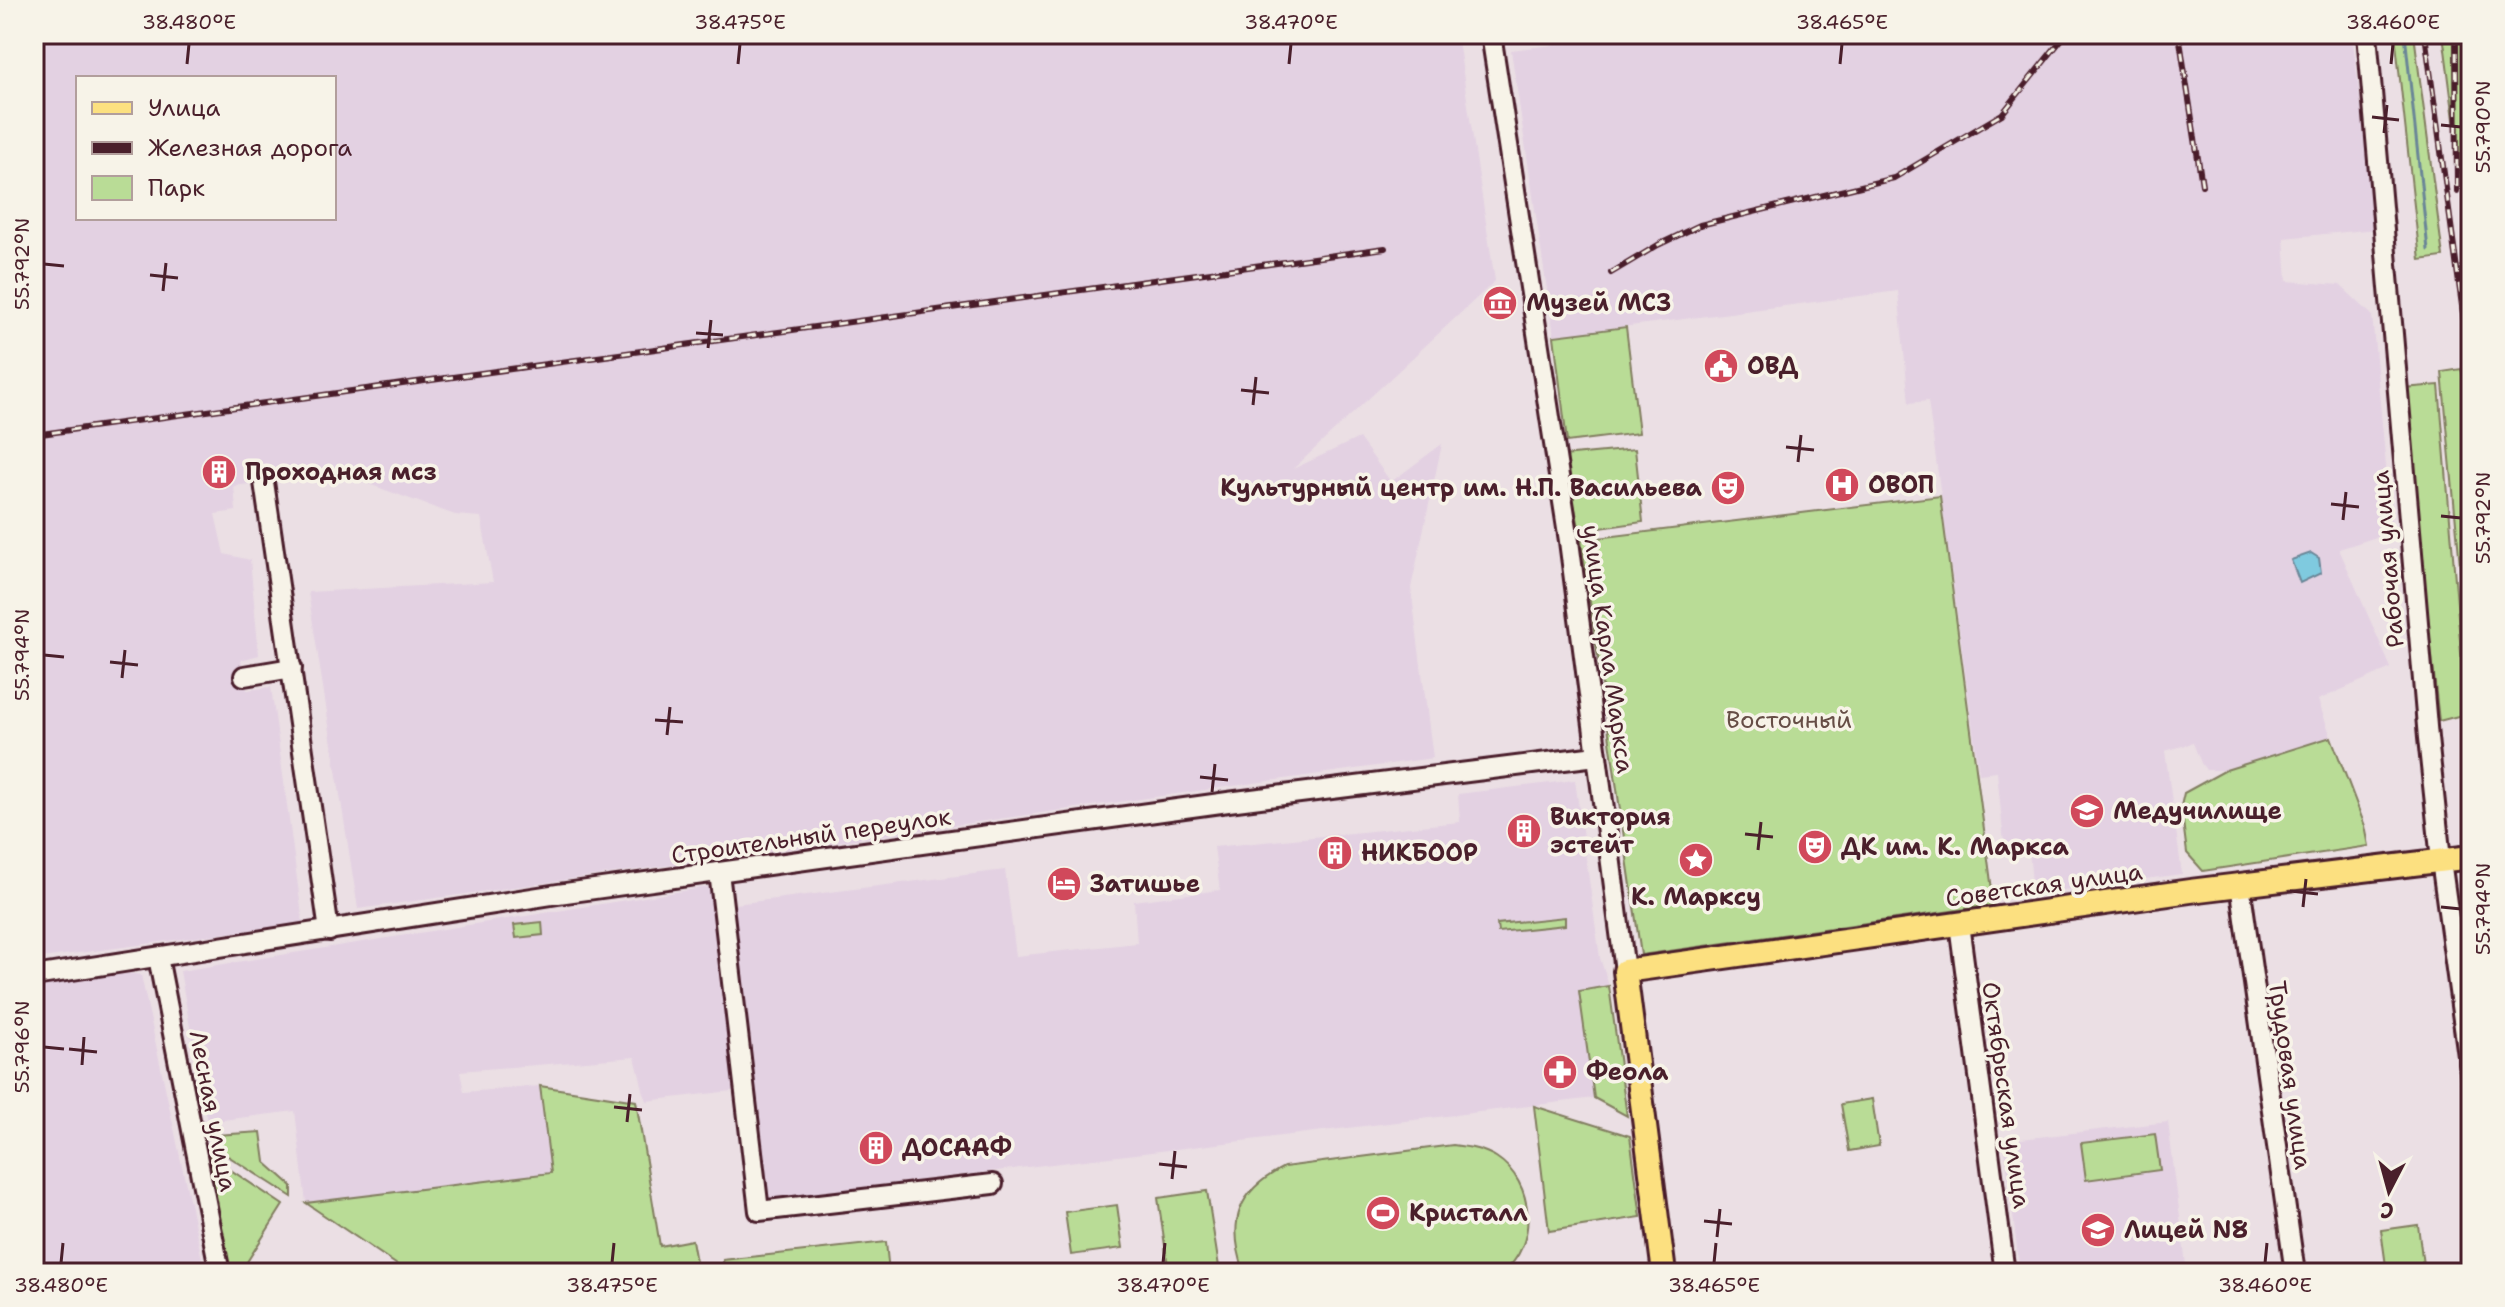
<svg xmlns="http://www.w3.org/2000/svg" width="2505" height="1307" font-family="'Shantell Sans',sans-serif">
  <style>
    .built { fill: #e3d1e2; fill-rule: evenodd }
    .green { fill: #b9dc96; stroke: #827e60; stroke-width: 2 }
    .water { fill: #7fcadf; stroke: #6a8697; stroke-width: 2 }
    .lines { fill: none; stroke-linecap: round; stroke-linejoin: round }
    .stream { stroke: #6a8697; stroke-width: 3 }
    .minor-casing { stroke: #4a1f2b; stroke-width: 24 }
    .major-casing { stroke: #4a1f2b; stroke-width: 28 }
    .minor { stroke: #f7f3e8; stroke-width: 18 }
    .major { stroke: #fce080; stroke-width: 22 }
    .rail-casing { stroke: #4a1f2b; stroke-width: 6 }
    .rail { stroke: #f7f3e8; stroke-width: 3; stroke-dasharray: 9; stroke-linecap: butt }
    .ticks { fill: none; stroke: #4a1f2b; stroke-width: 3 }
    .labels { text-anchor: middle; stroke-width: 7; stroke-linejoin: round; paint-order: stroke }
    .poi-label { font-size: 24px; font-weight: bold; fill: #4a1f2b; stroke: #f7f3e8; text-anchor: start }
    .street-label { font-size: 24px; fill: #4a1f2b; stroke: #f7f3e8 }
    .park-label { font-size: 24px; fill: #664e46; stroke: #f7f3e8 }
    .neatline { fill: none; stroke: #4a1f2b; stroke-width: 3 }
    .ticks-label { font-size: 20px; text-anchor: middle; fill: #4a1f2b }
  </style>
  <rect width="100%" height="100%" fill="#ebdfe4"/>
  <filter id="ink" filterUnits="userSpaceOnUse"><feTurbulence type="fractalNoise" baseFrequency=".0125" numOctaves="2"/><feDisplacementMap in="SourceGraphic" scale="16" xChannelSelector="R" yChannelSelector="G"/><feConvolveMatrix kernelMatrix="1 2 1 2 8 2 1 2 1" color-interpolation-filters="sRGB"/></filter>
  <g filter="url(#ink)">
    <!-- built -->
    <g class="built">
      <path d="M34 34H1457L1495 281 1293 469 1359 438 1391 482 1442 444 1411 588 1433 758 358 909 308 592 493 582 481 517 455 515 335 472 234 486 236 511 215 514 224 554 250 560 259 655 241 660 247 690 271 687 303 923 34 959ZM78 78H334V218H78Z"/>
      <polygon points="1586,34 2352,34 2376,229 2284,238 2287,281 2340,285 2372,315 2392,532 2339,549 2391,668 2318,700 2331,737 2226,770 2206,770 2201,763 2193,743 2165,751 2182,874 2033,894 2029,850 2005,853 1997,772 1979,774 1928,401 1909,403 1898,291 1554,336 1511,50 1586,41"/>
      <polygon points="1575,780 1600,958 1609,986 1627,1116 1594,1098 766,1199 728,905 1005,870 1016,956 1137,943 1134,901 1220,890 1214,847 1460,822 1458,794"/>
      <polygon points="714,886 740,1090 646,1101 635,1057 460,1071 464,1092 540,1086 551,1173 306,1203 295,1111 207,1122 180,971"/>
      <polygon points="128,973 141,975 205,1273 34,1273 34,986"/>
      <polygon points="2168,1122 2187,1273 2020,1273 2004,1141"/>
    </g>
    <!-- green -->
    <g class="green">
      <polygon points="2395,34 2414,34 2443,257 2420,260"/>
      <polygon points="2443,34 2471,34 2471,251"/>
      <polygon points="1626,327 1639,433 1567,442 1554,336"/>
      <polygon points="2461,369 2471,402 2471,684 2442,372"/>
      <polygon points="2439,385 2466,714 2439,721 2403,388"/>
      <polygon points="1635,449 1643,522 1580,531 1563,456"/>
      <polygon points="1940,496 1994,905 1641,955 1581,540"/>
      <polygon points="2331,737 2365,826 2369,846 2203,871 2187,853 2181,806 2184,793 2226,770"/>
      <polygon points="2471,914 2471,995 2460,923"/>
      <polygon points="1565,917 1565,925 1498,932 1497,924"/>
      <polygon points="542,922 543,935 516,938 514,925"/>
      <polygon points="1609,986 1627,1116 1594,1098 1579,991"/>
      <polygon points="540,1086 636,1101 660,1246 692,1240 698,1273 409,1273 306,1203 551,1173"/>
      <polygon points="1872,1099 1879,1146 1849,1151 1841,1104"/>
      <polygon points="1534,1106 1630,1136 1641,1217 1549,1231"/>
      <polygon points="261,1132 265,1162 292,1186 292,1197 217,1149 216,1135"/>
      <polygon points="2155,1134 2160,1170 2086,1180 2081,1143"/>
      <path d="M1453 1145C1469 1147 1483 1149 1496 1157 1535 1182 1539 1245 1502 1273H1245L1244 1271C1227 1222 1237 1191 1284 1167Z"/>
      <polygon points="204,1152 283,1205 240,1273 231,1273"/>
      <polygon points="1207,1191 1220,1273 1169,1273 1158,1198"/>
      <polygon points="1117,1205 1123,1248 1071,1255 1065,1212"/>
      <polygon points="2418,1225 2424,1273 2387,1273 2381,1230"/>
      <polygon points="886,1242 889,1273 725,1273 723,1260"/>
    </g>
    <!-- water -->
    <polygon class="water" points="2311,553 2319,558 2321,573 2300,583 2291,560"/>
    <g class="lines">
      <!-- stream -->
      <polyline class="stream" points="2405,34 2428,250"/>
      <!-- minor casing -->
      <g class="minor-casing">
        <g id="minor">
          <polyline points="1491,34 1569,541 1625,971"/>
          <polyline points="2367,34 2428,738 2441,860 2471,1078"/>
          <polyline points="264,482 329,931"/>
          <polyline points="244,676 292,668"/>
          <polyline points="719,872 759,1211 993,1184"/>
          <polyline points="2240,884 2295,1273"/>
          <polyline points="1959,924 2005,1273"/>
          <polyline points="158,957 220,1273"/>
          <polyline points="34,976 558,894 1228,802 1596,756"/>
        </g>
      </g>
      <!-- major casing -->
      <g class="major-casing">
        <polyline id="major" points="1664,1273 1625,971 2190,891 2471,857"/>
      </g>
      <!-- minor -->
      <use href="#minor" class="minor"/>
      <!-- major -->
      <use href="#major" class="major"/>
      <!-- rail casing -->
      <g class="rail-casing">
        <g id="rail">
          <polyline points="2179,34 2202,185"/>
          <polyline points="2425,34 2471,372"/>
          <polyline points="2456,34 2457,191"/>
          <polyline points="1611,273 1658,245 1700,225 1894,178 2002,114 2066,34"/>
          <polyline points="34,435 1385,248"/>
        </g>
      </g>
      <!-- rail -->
      <use href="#rail" class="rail"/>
    </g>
  </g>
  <!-- ticks -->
  <path class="ticks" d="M187 64 189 44M738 64 740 44M1289 64 1291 44M1840 64 1842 44M2391 64 2393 44M2372 117 2399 120M2441 125 2461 127M2384 133 2387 105M44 264 64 266M150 275 178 278M163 291 166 263M696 333 723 335M708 348 711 320M1241 390 1269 393M1253 405 1256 377M1786 447 1814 450M1798 462 1801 435M2331 504 2359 507M2441 516 2461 518M2343 520 2346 492M44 655 64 657M110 662 138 665M122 678 125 650M655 720 683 722M667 735 670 707M1200 777 1228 780M1212 792 1215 764M1745 834 1773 837M1758 850 1761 822M2290 891 2318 894M2303 907 2306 879M2441 907 2461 909M44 1047 64 1049M69 1049 97 1052M82 1065 84 1037M614 1107 642 1110M627 1122 630 1094M1159 1164 1187 1167M1172 1179 1175 1151M1704 1221 1732 1224M1717 1237 1720 1209M61 1263 63 1243M612 1263 614 1243M1163 1263 1165 1243M1714 1263 1716 1243M2265 1263 2267 1243"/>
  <!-- icons -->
  <defs>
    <g id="museum-disc" transform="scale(1.8)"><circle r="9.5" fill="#d1495b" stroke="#f7f3e8"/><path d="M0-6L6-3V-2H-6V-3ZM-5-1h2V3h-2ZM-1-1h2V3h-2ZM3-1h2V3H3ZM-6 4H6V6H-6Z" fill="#fff"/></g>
    <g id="civic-disc" transform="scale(1.8)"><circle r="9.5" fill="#d1495b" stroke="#f7f3e8"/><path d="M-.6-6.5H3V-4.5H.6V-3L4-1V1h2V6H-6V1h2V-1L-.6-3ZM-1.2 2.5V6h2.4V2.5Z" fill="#fff"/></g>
    <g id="building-disc" transform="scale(1.8)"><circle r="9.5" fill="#d1495b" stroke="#f7f3e8"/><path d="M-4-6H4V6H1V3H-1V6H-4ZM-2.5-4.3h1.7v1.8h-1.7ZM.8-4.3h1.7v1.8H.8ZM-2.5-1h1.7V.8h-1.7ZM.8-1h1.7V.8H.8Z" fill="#fff"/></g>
    <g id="hospital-disc" transform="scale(1.8)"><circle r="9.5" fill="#d1495b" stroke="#f7f3e8"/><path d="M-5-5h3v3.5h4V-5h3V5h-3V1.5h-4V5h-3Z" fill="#fff"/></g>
    <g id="theatre-disc" transform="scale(1.8)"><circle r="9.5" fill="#d1495b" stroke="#f7f3e8"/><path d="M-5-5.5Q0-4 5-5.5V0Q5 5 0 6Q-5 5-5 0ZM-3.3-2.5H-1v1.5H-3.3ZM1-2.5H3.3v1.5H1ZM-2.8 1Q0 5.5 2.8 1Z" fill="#fff"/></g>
    <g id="university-disc" transform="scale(1.8)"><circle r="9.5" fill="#d1495b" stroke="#f7f3e8"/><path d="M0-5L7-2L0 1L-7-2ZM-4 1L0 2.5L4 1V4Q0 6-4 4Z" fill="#fff"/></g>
    <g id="sight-disc" transform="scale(1.8)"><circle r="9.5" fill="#d1495b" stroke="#f7f3e8"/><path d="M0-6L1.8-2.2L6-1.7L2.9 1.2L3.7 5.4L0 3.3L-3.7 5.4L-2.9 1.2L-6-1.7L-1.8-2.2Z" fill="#fff"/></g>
    <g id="hotel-disc" transform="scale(1.8)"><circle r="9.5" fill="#d1495b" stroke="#f7f3e8"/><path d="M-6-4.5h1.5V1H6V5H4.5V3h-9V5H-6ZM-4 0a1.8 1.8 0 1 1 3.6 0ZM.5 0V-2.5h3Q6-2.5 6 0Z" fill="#fff"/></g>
    <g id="pharmacy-disc" transform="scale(1.8)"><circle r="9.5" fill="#d1495b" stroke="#f7f3e8"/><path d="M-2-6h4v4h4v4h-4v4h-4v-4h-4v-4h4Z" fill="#fff"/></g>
    <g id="stadium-disc" transform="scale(1.8)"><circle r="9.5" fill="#d1495b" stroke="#f7f3e8"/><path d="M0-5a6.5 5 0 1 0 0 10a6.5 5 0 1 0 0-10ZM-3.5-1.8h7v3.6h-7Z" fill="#fff"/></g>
    <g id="school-disc" transform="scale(1.8)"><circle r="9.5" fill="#d1495b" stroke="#f7f3e8"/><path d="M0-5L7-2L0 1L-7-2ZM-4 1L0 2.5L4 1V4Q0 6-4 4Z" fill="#fff"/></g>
  </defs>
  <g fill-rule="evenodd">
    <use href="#museum-disc" x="1500" y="303"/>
    <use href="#civic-disc" x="1721" y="366"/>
    <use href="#building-disc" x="219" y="472"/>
    <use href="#hospital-disc" x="1842" y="485"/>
    <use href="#theatre-disc" x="1728" y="488"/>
    <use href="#university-disc" x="2087" y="811"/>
    <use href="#building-disc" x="1524" y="831"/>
    <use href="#theatre-disc" x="1815" y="847"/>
    <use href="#building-disc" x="1335" y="853"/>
    <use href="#sight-disc" x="1696" y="860"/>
    <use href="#hotel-disc" x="1064" y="884"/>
    <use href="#pharmacy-disc" x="1560" y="1072"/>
    <use href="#building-disc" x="876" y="1148"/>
    <use href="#stadium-disc" x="1383" y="1213"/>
    <use href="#school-disc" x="2098" y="1230"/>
  </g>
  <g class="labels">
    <!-- poi labels -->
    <g class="poi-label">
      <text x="1526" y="311">Музей МСЗ</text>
      <text x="1747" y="374">ОВД</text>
      <text x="245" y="480">Проходная мсз</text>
      <text x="1868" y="493">ОВОП</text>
      <text x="1702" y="496" text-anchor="end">Культурный центр им. Н.П. Васильева</text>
      <text x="2113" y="819">Медучилище</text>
      <text x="1550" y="825">Виктория<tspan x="1550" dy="28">эстейт</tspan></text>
      <text x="1841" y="855">ДК им. К. Маркса</text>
      <text x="1361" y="861">НИКБООР</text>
      <text x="1090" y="892">Затишье</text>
      <text x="1696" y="905" text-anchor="middle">К. Марксу</text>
      <text x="1586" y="1080">Феола</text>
      <text x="902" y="1156">ДОСААФ</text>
      <text x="1409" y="1221">Кристалл</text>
      <text x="2124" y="1238">Лицей N8</text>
    </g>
    <!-- street labels -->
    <g class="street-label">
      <text transform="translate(2388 559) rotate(-95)" y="8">Рабочая улица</text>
      <text transform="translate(1608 649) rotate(82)" y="8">улица Карла Маркса</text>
      <text transform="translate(811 836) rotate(-8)" y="8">Строительный переулок</text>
      <text transform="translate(2044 885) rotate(-8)" y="8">Советская улица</text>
      <text transform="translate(2290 1075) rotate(82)" y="8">Трудовая улица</text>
      <text transform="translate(2006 1095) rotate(82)" y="8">Октябрьская улица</text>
      <text transform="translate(213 1111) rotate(79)" y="8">Лесная улица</text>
    </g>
    <!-- park labels -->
    <g class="park-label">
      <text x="1789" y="728">Восточный</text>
    </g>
  </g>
  <!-- margin -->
  <rect width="2505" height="1307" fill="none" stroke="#f7f3e8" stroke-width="88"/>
  <!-- legend -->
  <rect x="76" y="76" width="260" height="144" fill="#f7f3e8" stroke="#b29e9c" stroke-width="2"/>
  <rect x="92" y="102" width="40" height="12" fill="#fce080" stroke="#b29e9c" stroke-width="2"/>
  <text x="148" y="116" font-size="24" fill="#4a1f2b">Улица</text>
  <rect x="92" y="142" width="40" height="12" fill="#4a1f2b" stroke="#b29e9c" stroke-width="2"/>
  <text x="148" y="156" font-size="24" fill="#4a1f2b">Железная дорога</text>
  <rect x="92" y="176" width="40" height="24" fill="#b9dc96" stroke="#b29e9c" stroke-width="2"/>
  <text x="148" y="196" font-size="24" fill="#4a1f2b">Парк</text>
  <!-- north arrow -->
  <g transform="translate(2389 1191) rotate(186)" stroke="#f7f3e8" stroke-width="6" paint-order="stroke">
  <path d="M0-6L14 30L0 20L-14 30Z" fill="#4a1f2b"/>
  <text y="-12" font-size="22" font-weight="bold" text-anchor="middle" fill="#4a1f2b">С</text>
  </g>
  <rect x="44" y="44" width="2417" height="1219" class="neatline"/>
  <g class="ticks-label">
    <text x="189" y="29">38.480°E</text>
    <text x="740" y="29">38.475°E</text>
    <text x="1291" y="29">38.470°E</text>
    <text x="1842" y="29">38.465°E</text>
    <text x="2393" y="29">38.460°E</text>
    <text transform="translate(2483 127) rotate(-90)" y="7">55.790°N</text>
    <text transform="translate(22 264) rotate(-90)" y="7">55.792°N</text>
    <text transform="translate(2483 518) rotate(-90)" y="7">55.792°N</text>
    <text transform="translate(22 655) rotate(-90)" y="7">55.794°N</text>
    <text transform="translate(2483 909) rotate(-90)" y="7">55.794°N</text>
    <text transform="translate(22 1047) rotate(-90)" y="7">55.796°N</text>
    <text x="61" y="1292">38.480°E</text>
    <text x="612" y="1292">38.475°E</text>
    <text x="1163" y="1292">38.470°E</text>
    <text x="1714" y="1292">38.465°E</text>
    <text x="2265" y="1292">38.460°E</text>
  </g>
</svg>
